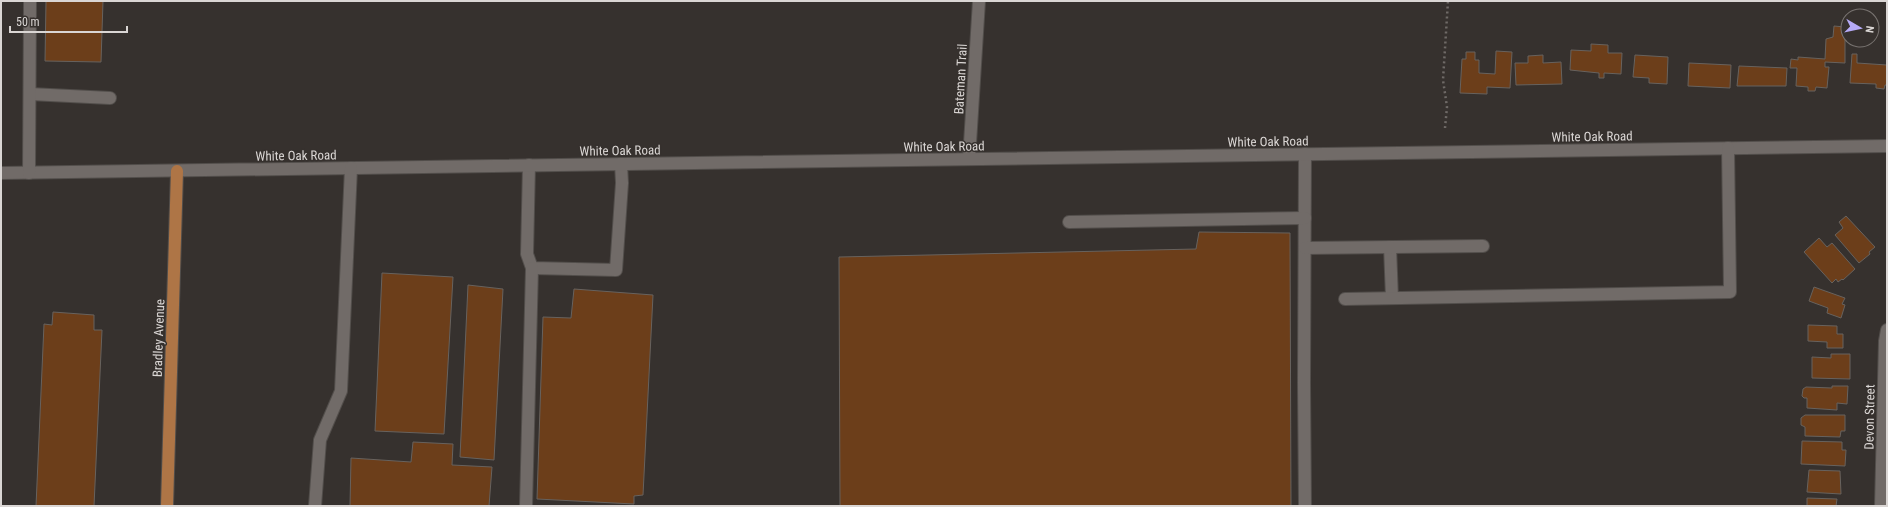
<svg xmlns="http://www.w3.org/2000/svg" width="1888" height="507" font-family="'Roboto Condensed',sans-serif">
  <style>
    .building { fill: #6c3e1a; stroke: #67625e }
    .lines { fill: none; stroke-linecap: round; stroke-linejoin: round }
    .minor-casing { stroke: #524e4b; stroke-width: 14 }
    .major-casing { stroke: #524e4b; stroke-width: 14 }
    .path { stroke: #6f6a67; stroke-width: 2.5; stroke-dasharray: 2 3; stroke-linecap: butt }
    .minor { stroke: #716b68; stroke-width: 12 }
    .major { stroke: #ae7546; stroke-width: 12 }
    .labels { text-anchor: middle; stroke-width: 3; stroke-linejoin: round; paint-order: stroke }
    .street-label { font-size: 13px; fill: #dad6d4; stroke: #36312e }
  </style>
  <rect width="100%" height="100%" fill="#36312e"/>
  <!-- building -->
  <g class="building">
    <polygon points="46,1 103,1 101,62 45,61"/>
    <polygon points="1834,26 1845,27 1845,63 1825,62 1825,67 1829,67 1827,88 1816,87 1815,91 1808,91 1808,87 1796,86 1797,68 1790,68 1791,59 1798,60 1798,57 1825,59 1826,39 1833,37"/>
    <polygon points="1591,44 1608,45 1608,53 1622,53 1621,74 1604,73 1604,78 1599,78 1599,73 1570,70 1571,50 1591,51"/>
    <polygon points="1496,51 1512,52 1510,88 1487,87 1487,94 1460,93 1462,59 1466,59 1466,52 1475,52 1475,60 1479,60 1479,73 1495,74"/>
    <polygon points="1852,54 1857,54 1857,63 1887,65 1887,85 1885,85 1884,89 1876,88 1876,84 1850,83"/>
    <polygon points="1543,55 1543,63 1561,62 1562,84 1516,85 1515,63 1528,63 1528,56"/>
    <polygon points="1635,55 1668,57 1667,84 1649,83 1649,78 1633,77"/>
    <polygon points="1689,63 1731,65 1730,88 1688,86"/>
    <polygon points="1739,66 1787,68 1786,86 1737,86"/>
    <polygon points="1846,216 1875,247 1869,252 1870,254 1859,263 1835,235 1843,228 1839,222"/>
    <polygon points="1199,232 1290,233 1291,506 840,506 839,257 1196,249"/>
    <polygon points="1819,238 1827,247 1832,243 1855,269 1843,280 1842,279 1838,282 1836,279 1832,283 1804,252"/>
    <polygon points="382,273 453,277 444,434 375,431"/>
    <polygon points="468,285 503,289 494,460 460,457"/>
    <polygon points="1814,287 1845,298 1842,304 1845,305 1841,318 1827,313 1828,308 1809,301"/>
    <polygon points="574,289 653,295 643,495 634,496 634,504 537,499 543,317 571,318"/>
    <polygon points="53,312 94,315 94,330 102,330 94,506 36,506 44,324 52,325"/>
    <polygon points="1808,325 1837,326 1837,334 1843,334 1843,348 1827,348 1827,342 1808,341"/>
    <polygon points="1831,354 1850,354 1850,379 1812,378 1812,357 1831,358"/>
    <polygon points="1832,386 1848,386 1847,404 1837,403 1837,410 1807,408 1807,398 1804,398 1802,396 1803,389 1806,387 1832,388"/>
    <polygon points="1805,415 1845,415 1845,431 1841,431 1840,437 1805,436 1805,427 1801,425 1801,418"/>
    <polygon points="1802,441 1842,442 1842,450 1846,450 1845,466 1801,464"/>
    <polygon points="413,442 453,444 452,465 492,467 489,506 350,506 351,458 411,462"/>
    <polygon points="1809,470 1840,471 1841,494 1807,492"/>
    <polygon points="1807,498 1837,499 1836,506 1807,506"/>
  </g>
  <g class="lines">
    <!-- minor casing -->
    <g class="minor-casing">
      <g id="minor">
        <polyline points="30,94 110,98"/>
        <polyline points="1305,154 1304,383 1305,506"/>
        <polyline points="969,159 979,1"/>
        <polyline points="529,165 527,254 532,268 616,270 622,183 621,164"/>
        <polyline points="1,173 1887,146"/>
        <polyline points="29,173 30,1"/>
        <polyline points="1069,222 1305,218"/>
        <polyline points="1390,247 1392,298"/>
        <polyline points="1305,248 1483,246"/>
        <polyline points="1345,299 1730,292 1728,148"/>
        <polyline points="315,506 320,440 341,391 351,168"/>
        <polyline points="526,506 532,268"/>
        <polyline points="1881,506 1885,341 1887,330"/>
      </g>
    </g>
    <!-- major casing -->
    <g class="major-casing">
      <polyline id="major" points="167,506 177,171"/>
    </g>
    <!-- path -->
    <polyline class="path" points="1445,128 1447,107 1443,80 1448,1"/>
    <!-- minor -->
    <use href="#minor" class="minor"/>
    <!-- major -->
    <use href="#major" class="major"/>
  </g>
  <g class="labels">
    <!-- street labels -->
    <g class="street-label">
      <text transform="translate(960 79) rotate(-87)" y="5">Bateman Trail</text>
      <text transform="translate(1592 136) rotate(-1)" y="5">White Oak Road</text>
      <text transform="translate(1268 141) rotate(-1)" y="5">White Oak Road</text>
      <text transform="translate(944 146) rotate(-1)" y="5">White Oak Road</text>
      <text transform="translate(620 150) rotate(-1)" y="5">White Oak Road</text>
      <text transform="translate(296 155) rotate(-1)" y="5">White Oak Road</text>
      <text transform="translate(158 338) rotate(-88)" y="5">Bradley Avenue</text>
      <text transform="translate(1869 417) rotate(-89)" y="5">Devon Street</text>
    </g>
  </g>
  <!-- border -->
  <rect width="1888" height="507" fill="none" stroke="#dad6d4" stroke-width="4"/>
  <!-- north arrow -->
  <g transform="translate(1860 28) rotate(99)"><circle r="19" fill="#36312e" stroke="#787370"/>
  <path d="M0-3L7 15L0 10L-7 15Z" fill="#b6abf8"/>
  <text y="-6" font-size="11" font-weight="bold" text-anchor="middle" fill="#dad6d4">N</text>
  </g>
  <!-- scale -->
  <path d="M10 26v6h117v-6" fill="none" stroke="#dad6d4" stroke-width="2"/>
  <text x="16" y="26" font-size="12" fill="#dad6d4" stroke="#36312e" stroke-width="3" paint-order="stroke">50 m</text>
</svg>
